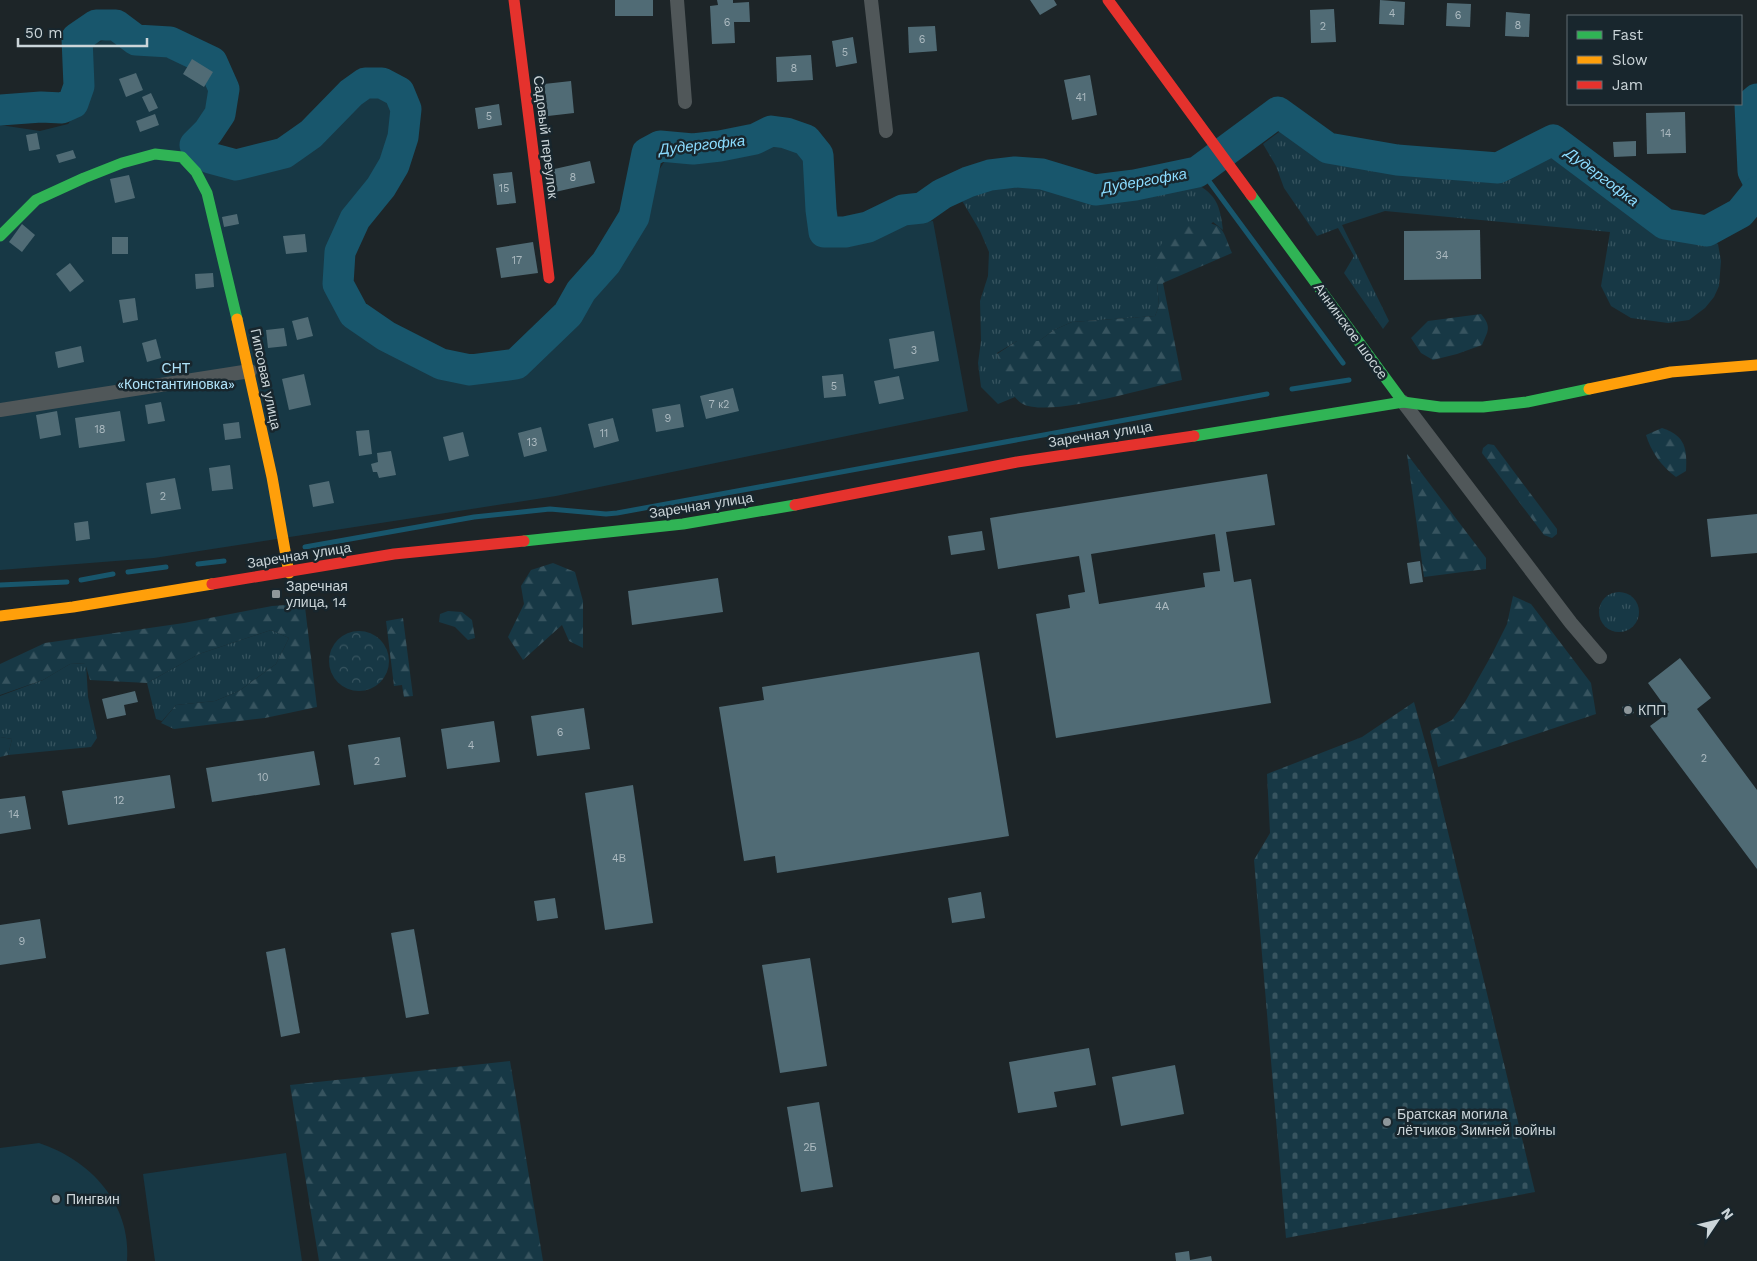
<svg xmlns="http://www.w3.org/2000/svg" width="1757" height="1261" font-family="'Work Sans',sans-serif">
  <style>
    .grass { fill: url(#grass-tufts) }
    .forest { fill: url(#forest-firs) }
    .cemetery { fill: url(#cemetery-stones) }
    .park { fill: url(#park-crowns) }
    .garden { fill: #173845 }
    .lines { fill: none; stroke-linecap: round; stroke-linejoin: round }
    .stream { stroke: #18566c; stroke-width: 5 }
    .river { stroke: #18566c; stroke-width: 31 }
    .building { fill: #506b75; fill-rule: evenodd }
    .street { stroke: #505759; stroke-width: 14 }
    .fast { stroke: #30b455; stroke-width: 11 }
    .slow { stroke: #ff9f0a; stroke-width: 11 }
    .jam { stroke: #e5322d; stroke-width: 11 }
    .poi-dot { fill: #8e979b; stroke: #18262d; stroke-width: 2 }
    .labels { text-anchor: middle; stroke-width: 5; stroke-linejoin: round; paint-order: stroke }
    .number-label { font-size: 11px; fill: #acbac0 }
    .street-label { font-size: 14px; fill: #cbd5d9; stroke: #18262d }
    .park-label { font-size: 14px; fill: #afe3fa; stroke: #18262d }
    .poi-label { font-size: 14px; fill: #cbd5d9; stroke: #18262d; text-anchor: start }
    .water-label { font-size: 15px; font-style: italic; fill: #8bdcff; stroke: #18262d }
  </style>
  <defs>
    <pattern id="grass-tufts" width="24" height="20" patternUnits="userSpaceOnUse" patternTransform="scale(1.25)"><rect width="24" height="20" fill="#173845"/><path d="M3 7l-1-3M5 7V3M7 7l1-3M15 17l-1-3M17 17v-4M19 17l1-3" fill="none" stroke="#37545f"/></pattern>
    <pattern id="forest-firs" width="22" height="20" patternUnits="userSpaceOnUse" patternTransform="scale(1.25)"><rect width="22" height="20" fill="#173845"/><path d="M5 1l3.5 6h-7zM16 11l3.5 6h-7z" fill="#37545f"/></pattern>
    <pattern id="cemetery-stones" width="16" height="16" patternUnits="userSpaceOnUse" patternTransform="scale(1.25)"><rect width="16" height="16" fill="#173845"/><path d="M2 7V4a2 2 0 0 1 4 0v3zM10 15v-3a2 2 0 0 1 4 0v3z" fill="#37545f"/></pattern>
    <pattern id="park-crowns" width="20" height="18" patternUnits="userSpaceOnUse" patternTransform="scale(1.25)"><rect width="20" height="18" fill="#173845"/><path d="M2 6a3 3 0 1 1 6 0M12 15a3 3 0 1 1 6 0" fill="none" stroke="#37545f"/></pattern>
  </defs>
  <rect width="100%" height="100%" fill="#1d2528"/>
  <!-- grass -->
  <g class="grass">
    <polygon points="1287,126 1332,158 1474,174 1504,171 1554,147 1663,229 1707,236 1718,244 1721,261 1719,286 1714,297 1705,308 1689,320 1668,323 1631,318 1611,306 1601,286 1610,232 1385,211 1342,225 1389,321 1383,329 1344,273 1354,256 1338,228 1317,236 1284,188 1276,166 1263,144"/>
    <path d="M1014 183 1045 188 1083 197 1115 201 1146 197 1195 183C1217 195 1220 206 1223 230L1213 222 1157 283 1159 306 1155 316 1072 322 1054 330 1039 341H1017L997 353 999 361 1015 397 998 404 981 387 978 363 981 341 980 301 988 276 989 252 980 231 961 199 994 185Z"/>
    <circle cx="1619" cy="612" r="20"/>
    <polygon points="271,630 289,638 276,664 239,691 215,701 176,705 162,721 156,719 147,683 199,654"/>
    <polygon points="86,663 88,697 97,738 91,747 8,755 12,739 0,737 0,696 43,680 70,664"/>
  </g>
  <!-- forest -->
  <g class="forest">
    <path d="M1192 222C1224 223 1221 226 1232 253L1163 283 1182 380C1150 387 1050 418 1023 404 1010 398 1000 367 997 354L1017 341H1039L1054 330 1072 322 1155 316 1159 306 1157 283V251L1173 226Z"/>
    <path d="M1481 314C1492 327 1488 331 1482 345L1457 354 1433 360 1421 353 1411 338 1428 321Z"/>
    <path d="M1662 428C1686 436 1687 449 1686 471L1676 477C1662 467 1651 452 1646 435Z"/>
    <polygon points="1488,444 1494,445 1557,529 1557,534 1552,538 1544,535 1482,453 1483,448"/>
    <polygon points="1407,454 1486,558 1486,569 1424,577"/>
    <polygon points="553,563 575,572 583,601 583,648 569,641 562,625 523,660 508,637 524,604 521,586 531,570"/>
    <polygon points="1513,596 1531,604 1591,683 1596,714 1438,767 1430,731 1452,720 1465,702 1491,656 1507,624"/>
    <polygon points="300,604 305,607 317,707 265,718 174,729 161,723 176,705 215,701 239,691 276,664 289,638 271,630 199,654 147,683 90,680 85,663 70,664 43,680 0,695 0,664 45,643 184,623 272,606"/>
    <polygon points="448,611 462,612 472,620 475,638 468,640 455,627 439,622 440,614"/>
    <polygon points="403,618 413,696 404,697 402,685 394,686 386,621"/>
    <polygon points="0,737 12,739 8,755 0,757"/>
    <polygon points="510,1061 543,1261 319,1261 290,1085"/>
  </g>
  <!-- cemetery -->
  <polygon class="cemetery" points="1414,702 1433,770 1535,1192 1286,1238 1254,860 1270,833 1267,774 1362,737"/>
  <!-- park -->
  <circle class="park" cx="359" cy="661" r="30"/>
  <!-- garden -->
  <g class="garden">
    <polygon points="111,38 138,48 166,52 183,59 209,76 207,111 185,139 197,154 220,170 253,169 301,153 368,91 385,91 396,100 400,122 389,163 354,210 333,250 330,290 354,325 399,356 445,371 489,378 526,368 559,334 603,285 644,227 653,180 664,162 770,142 793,145 807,162 813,225 827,245 864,238 898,224 933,221 968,411 556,496 154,558 0,570 0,125 40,131 68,124 87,100 83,70 93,44"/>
    <path d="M39 1143C90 1160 131 1203 127 1261H0V1148Z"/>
    <polygon points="286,1153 302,1261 155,1261 143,1174"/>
  </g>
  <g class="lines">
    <!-- stream -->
    <g class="stream">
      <polyline points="1200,169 1343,363"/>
      <polyline points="1292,389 1349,380"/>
      <polyline points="305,547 474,517 550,509 606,514 617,513 1267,394"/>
      <polyline points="198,564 224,561"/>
      <polyline points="128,572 166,567"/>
      <polyline points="81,580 113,574"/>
      <polyline points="0,585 67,582"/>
    </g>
    <!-- river -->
    <g class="river">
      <polyline points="1757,99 1750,105 1753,171 1757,179"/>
      <polyline points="0,110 41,107 62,108 73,103 79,86 77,38 96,25 116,25 136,40 170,42 212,62 224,89 220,114 208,132 195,145 210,158 236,165 284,153 311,134 351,93 365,83 382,83 399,92 406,109 403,137 394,165 381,187 355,219 340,252 338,284 354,314 386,336 441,364 470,370 516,364 568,314 581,291 606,263 634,217 647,153 660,146 693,149 720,146 755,139 771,131 786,133 806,140 818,155 821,210 824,232 845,232 868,227 903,210 922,208 942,194 968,182 990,175 1015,172 1042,174 1095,190 1135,185 1197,172 1278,112 1328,148 1397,160 1498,168 1553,140 1665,224 1707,231 1740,213 1757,192"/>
    </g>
  </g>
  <!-- building -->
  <g class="building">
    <rect x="615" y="0" width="38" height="16"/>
    <polygon points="717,0 733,0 733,3 749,2 750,22 734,22 735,43 712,44 710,6 718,5"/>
    <polygon points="1030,0 1054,0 1057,5 1040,15"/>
    <polygon points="1380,0 1405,2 1404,25 1379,24"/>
    <polygon points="1447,3 1471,4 1470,27 1446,26"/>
    <polygon points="1334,9 1336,42 1311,43 1310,10"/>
    <polygon points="1506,12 1530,14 1529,37 1505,36"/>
    <polygon points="935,26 937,51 909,53 908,27"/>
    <polygon points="853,37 857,63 836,67 832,41"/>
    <polygon points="811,55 813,80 777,82 776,57"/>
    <polygon points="192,59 213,72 204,87 183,74"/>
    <polygon points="136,73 143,90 126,97 119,79"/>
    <polygon points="1090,75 1097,115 1072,120 1064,80"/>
    <polygon points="571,81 574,113 548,116 544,84"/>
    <polygon points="151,93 158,108 149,112 142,97"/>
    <polygon points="499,104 502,125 478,129 475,108"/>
    <polygon points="1685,112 1686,153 1647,154 1646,113"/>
    <polygon points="155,114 159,125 140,132 136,121"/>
    <polygon points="37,133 40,149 29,151 26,135"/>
    <polygon points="1636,141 1636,156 1614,157 1613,142"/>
    <polygon points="73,150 76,158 59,163 56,155"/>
    <polygon points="590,161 595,183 555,192 550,170"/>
    <polygon points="512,172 516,203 497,205 493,174"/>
    <polygon points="129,175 135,198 115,203 110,179"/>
    <polygon points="237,214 239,224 224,227 222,217"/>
    <polygon points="22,224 35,235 22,252 9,242"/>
    <polygon points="1480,230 1481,279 1404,280 1404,231"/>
    <polygon points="305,234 307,252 286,254 283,236"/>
    <rect x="112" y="237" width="16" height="17"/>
    <polygon points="533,242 538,273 501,278 496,248"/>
    <polygon points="70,263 84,281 70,292 56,274"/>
    <polygon points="213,273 214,287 196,289 195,274"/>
    <polygon points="135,298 138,320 123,323 119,300"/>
    <polygon points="308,317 313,336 297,340 292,321"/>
    <polygon points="284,328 287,346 268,348 266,330"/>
    <polygon points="934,331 939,361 894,369 889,339"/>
    <polygon points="156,339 161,358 147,362 142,343"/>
    <polygon points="81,346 84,362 58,368 55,352"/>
    <polygon points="304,374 311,405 289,410 282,379"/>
    <polygon points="843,374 846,396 824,398 822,376"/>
    <polygon points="899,376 904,399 879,404 874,381"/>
    <polygon points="733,388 739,411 706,419 700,396"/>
    <polygon points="161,402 165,421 148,424 145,405"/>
    <polygon points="680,404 684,427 656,432 652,409"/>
    <polygon points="57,411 61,435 40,439 36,415"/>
    <polygon points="120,411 125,441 79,448 75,418"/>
    <polygon points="613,418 619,441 594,448 588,424"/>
    <polygon points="239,422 241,438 225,440 223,424"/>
    <polygon points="541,427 547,451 524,457 518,433"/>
    <polygon points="369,430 372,454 359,456 356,431"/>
    <polygon points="463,432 469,456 449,461 443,437"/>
    <polygon points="391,451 396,475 379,478 377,472 373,472 371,464 378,462 377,453"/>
    <polygon points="230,465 233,489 212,491 209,468"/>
    <path d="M1267 474 1275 525 1226 532 1234 582 1251 579 1271 703 1056 738 1036 614 1070 608 1068 595 1085 592 1079 556 998 569 990 518ZM1215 534 1220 571 1203 573 1205 587 1099 604 1091 554Z"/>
    <polygon points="175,478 181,509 151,514 146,483"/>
    <polygon points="329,481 334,503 313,507 309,485"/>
    <polygon points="1757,514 1757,553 1711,557 1707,519"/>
    <polygon points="88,521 90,539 76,541 74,523"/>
    <polygon points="982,531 985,550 951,555 948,536"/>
    <polygon points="1420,561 1423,582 1410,584 1407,563"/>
    <polygon points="718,578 723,612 632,625 628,591"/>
    <polygon points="979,652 1009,836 777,873 775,856 744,861 719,707 764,700 762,687"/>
    <polygon points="1680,658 1711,698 1697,709 1757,790 1757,869 1650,726 1669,712 1648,683"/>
    <polygon points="135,691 138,702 124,705 126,715 107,719 102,699"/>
    <polygon points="1630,704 1634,713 1625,716 1622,707"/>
    <polygon points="584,708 590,749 537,756 531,716"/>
    <polygon points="494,721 500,762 447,769 441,729"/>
    <polygon points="400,737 406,777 354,785 348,745"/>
    <polygon points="314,751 320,785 212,802 206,768"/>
    <polygon points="170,775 175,808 68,825 62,791"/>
    <polygon points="633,785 653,923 605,930 585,793"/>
    <polygon points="25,796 31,829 0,834 0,799"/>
    <polygon points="981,892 985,918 952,923 948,898"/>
    <polygon points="555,898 558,918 537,921 534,901"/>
    <polygon points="40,919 46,958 0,965 0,925"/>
    <polygon points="414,929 429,1014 406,1018 391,933"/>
    <polygon points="285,948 300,1033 281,1037 266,952"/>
    <polygon points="810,958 827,1066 780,1073 762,965"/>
    <polygon points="1089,1048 1096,1085 1054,1092 1057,1107 1018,1113 1009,1062"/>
    <polygon points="1175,1065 1184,1114 1121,1126 1112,1077"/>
    <polygon points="819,1102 833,1187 801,1192 787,1107"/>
    <polygon points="1189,1251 1190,1260 1211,1256 1212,1261 1176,1261 1175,1253"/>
  </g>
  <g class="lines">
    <!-- street -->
    <g class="street">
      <polyline points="677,0 685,102"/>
      <polyline points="871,0 886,131"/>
      <polyline points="1403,402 1571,623 1600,657"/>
      <polyline points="0,410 250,371"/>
    </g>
    <!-- fast -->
    <g class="fast">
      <polyline points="1251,195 1403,402"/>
      <polyline points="0,236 36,200 84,178 122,163 155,154 182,157 196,172 207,193 237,319"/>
      <polyline points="1194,436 1403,402 1440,407 1483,407 1527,402 1589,389"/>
      <polyline points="524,541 683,524 795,505"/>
    </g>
    <!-- slow -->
    <g class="slow">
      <polyline points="237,319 272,477 289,573"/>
      <polyline points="1589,389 1671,372 1757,365"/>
      <polyline points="0,616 73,607 212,584"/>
    </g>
    <!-- jam -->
    <g class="jam">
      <polyline points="514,0 549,278"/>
      <polyline points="1108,0 1251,195"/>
      <polyline points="795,505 1017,462 1194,436"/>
      <polyline points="212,584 394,554 524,541"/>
    </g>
  </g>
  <!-- markers -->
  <g class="poi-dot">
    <rect x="271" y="589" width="10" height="10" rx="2.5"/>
    <circle cx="1628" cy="710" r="5"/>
    <circle cx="1387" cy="1122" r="5"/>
    <circle cx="56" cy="1199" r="5"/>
  </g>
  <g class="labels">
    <!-- number labels -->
    <g class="number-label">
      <text x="1392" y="17">4</text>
      <text x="1458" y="19">6</text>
      <text x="727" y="26">6</text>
      <text x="1518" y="29">8</text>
      <text x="1323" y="30">2</text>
      <text x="922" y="43">6</text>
      <text x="845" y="56">5</text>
      <text x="794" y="72">8</text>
      <text x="1081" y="101">41</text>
      <text x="489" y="120">5</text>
      <text x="1666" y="137">14</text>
      <text x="573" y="181">8</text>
      <text x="504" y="192">15</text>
      <text x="1442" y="259">34</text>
      <text x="517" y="264">17</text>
      <text x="914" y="354">3</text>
      <text x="834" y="390">5</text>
      <text x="719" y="408">7 к2</text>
      <text x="668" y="422">9</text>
      <text x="100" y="433">18</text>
      <text x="604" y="437">11</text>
      <text x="532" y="446">13</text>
      <text x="163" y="500">2</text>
      <text x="1162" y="610">4А</text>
      <text x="560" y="736">6</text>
      <text x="471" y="749">4</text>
      <text x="1704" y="762">2</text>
      <text x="377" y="765">2</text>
      <text x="263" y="781">10</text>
      <text x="119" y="804">12</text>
      <text x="14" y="818">14</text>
      <text x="619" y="862">4В</text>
      <text x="22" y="945">9</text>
      <text x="810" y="1151">2Б</text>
    </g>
    <!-- street labels -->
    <g class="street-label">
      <text transform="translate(546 137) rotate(83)" y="5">Садовый переулок</text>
      <text transform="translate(1351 331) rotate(54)" y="5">Аннинское шоссе</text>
      <text transform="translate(266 379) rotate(78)" y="5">Гипсовая улица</text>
      <text transform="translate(1100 434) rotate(-9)" y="5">Заречная улица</text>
      <text transform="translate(701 505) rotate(-9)" y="5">Заречная улица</text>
      <text transform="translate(299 555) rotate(-9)" y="5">Заречная улица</text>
    </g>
    <!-- park labels -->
    <g class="park-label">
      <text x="176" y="373">СНТ<tspan x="176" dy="16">«Константиновка»</tspan></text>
    </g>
    <!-- poi labels -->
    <g class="poi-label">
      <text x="286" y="591">Заречная<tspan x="286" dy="16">улица, 14</tspan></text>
      <text x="1638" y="715">КПП</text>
      <text x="1397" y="1119">Братская могила<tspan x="1397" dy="16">лётчиков Зимней войны</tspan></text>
      <text x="66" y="1204">Пингвин</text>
    </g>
    <!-- water labels -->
    <g class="water-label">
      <text transform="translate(702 145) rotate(-6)" y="5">Дудергофка</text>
      <text transform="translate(1602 177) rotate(37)" y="5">Дудергофка</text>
      <text transform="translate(1144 181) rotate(-10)" y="5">Дудергофка</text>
    </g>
  </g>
  <!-- legend -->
  <rect x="1567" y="15" width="175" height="90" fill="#18262d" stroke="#606c72"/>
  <rect x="1577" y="31" width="25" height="8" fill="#30b455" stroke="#606c72"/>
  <text x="1612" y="40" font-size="15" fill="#cbd5d9">Fast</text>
  <rect x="1577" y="56" width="25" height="8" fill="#ff9f0a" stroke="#606c72"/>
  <text x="1612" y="65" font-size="15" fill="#cbd5d9">Slow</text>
  <rect x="1577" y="81" width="25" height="8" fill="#e5322d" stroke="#606c72"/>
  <text x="1612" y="90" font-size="15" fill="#cbd5d9">Jam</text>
  <!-- north arrow -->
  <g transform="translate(1717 1221) rotate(55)" stroke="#18262d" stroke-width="4" paint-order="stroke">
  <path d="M0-4L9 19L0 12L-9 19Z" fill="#cbd5d9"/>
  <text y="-8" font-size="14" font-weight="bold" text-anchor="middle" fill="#cbd5d9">N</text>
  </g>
  <!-- scale -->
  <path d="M18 38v8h129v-8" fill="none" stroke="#cbd5d9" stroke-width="2.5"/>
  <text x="25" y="38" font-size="15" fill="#cbd5d9" stroke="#18262d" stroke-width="4" paint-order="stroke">50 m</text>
</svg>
